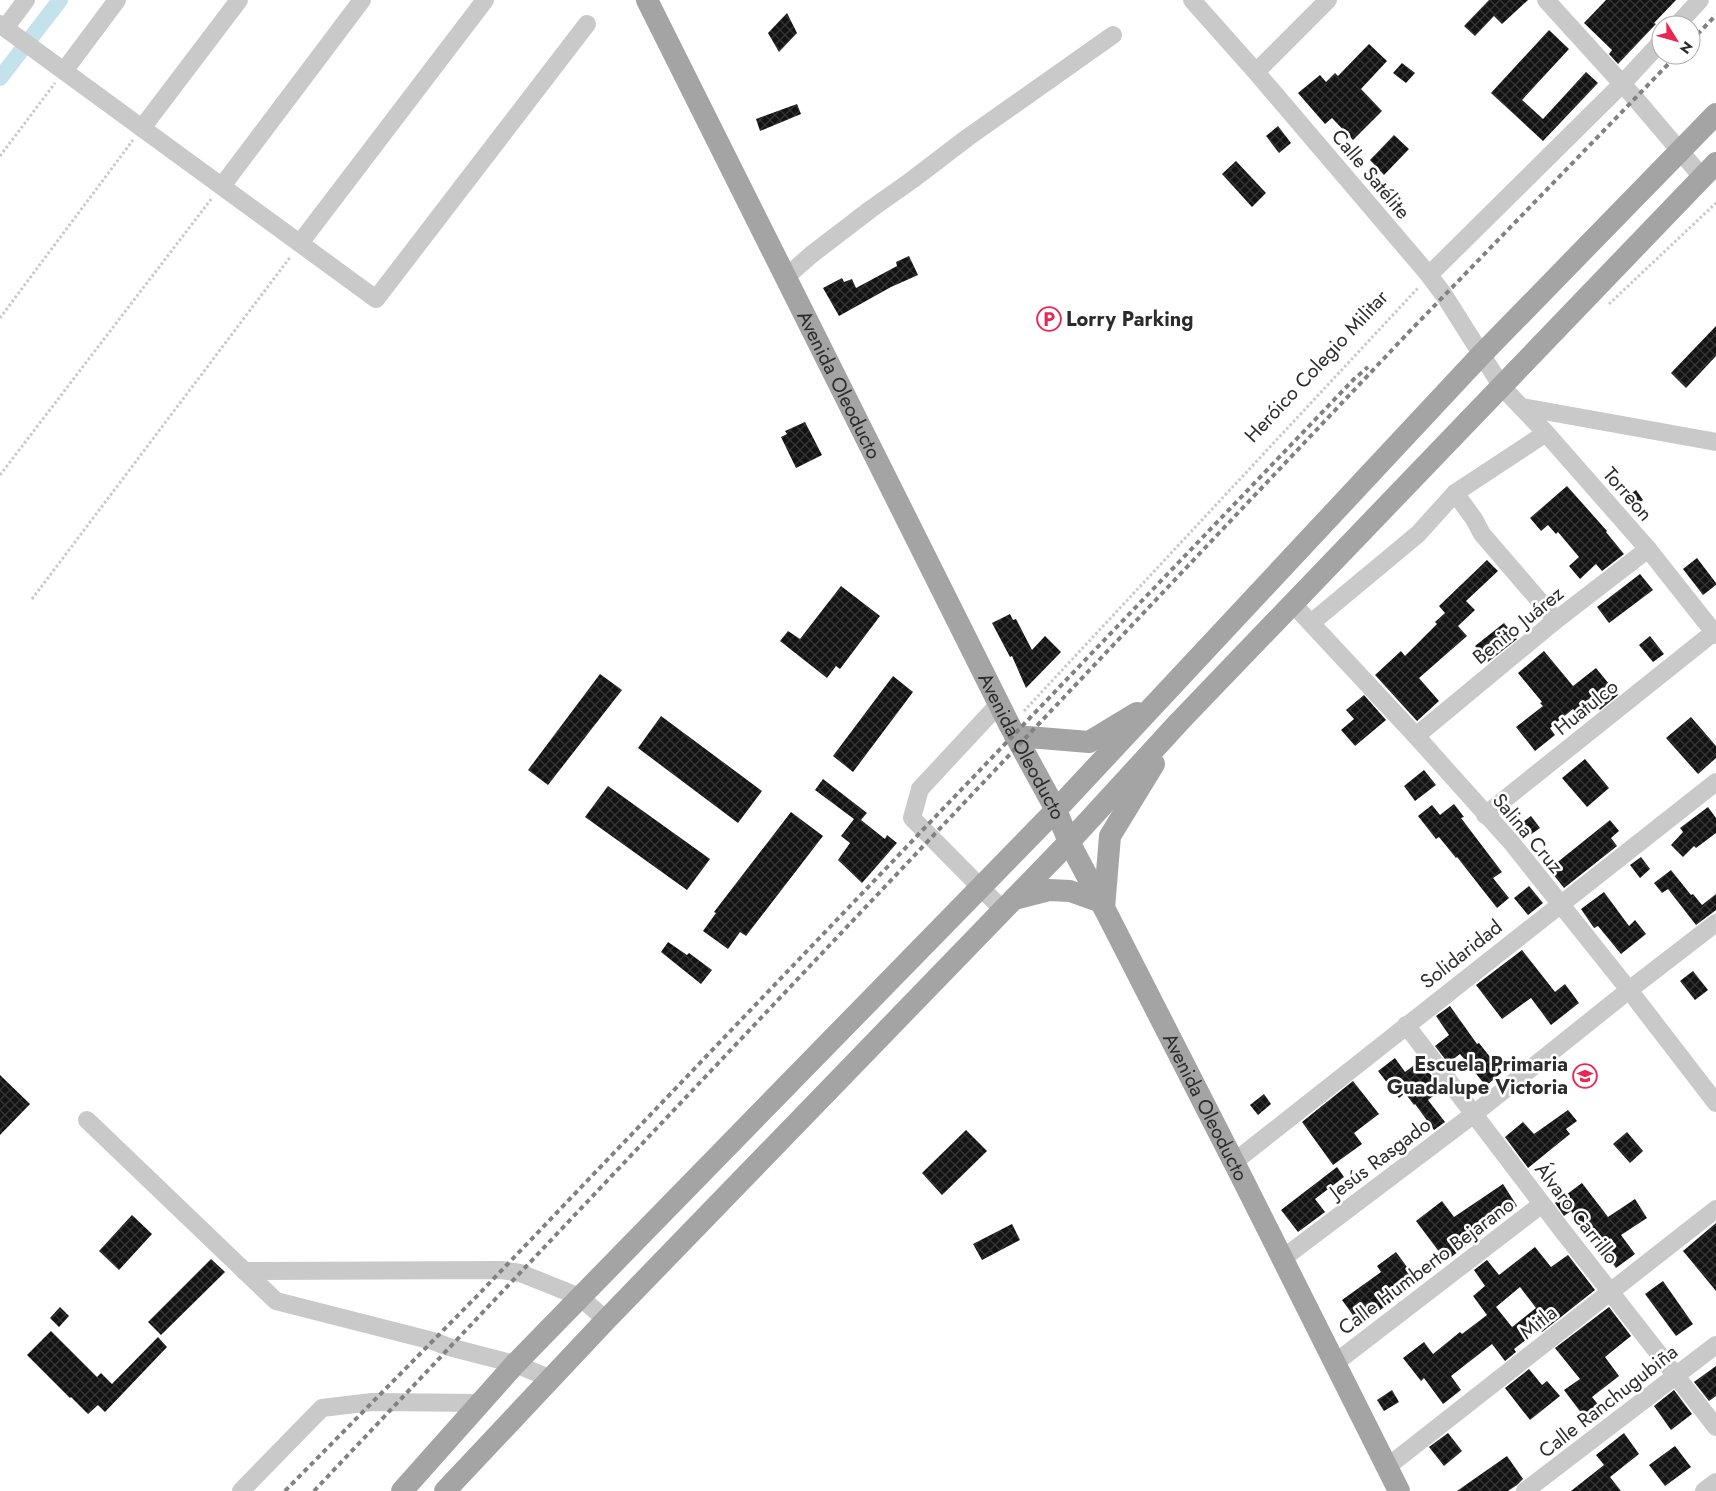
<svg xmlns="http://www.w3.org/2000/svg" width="1716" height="1491" font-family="Jost,sans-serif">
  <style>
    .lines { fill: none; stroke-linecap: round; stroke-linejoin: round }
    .canal { stroke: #c4e2ec; stroke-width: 16 }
    .building { fill: url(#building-cross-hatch); fill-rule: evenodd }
    .path { stroke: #c9c9c9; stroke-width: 3; stroke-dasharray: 2.5 2.5; stroke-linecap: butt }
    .minor { stroke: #c9c9c9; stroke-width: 18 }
    .major { stroke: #a4a4a4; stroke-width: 22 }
    .rail { stroke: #818181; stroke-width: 4; stroke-dasharray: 5 4; stroke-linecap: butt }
    .labels { text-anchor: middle; stroke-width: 5; stroke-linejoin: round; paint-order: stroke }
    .street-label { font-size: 20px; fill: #2c2c2c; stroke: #fff }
    .poi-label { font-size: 20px; font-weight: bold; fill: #2c2c2c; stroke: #fff; text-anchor: start }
  </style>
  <defs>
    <pattern id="building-cross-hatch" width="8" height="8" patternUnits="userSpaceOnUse" patternTransform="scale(1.25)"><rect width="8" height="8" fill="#131313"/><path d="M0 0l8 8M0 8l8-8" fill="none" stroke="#363636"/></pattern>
  </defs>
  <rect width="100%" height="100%" fill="#fff"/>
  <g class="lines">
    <!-- canal -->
    <polyline class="canal" points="0,78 60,0"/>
  </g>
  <!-- building -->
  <g class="building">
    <polygon points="1489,0 1528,0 1502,24 1494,16 1475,36 1464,26"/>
    <polygon points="1606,0 1676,0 1654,23 1656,24 1618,64 1609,54 1612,50 1584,23"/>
    <polygon points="787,13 797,33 779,52 768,33"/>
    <polygon points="1549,30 1569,49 1522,100 1543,119 1586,72 1598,83 1543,141 1491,93"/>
    <polygon points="1369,44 1387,61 1361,89 1382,111 1353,140 1332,118 1325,124 1298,93 1320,75 1326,82 1335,73 1338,76"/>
    <polygon points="1402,63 1415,73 1406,83 1393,73"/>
    <polygon points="797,104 801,114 760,131 756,119"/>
    <polygon points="1278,126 1291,143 1279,153 1266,136"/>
    <polygon points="1394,135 1409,149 1384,175 1370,160"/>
    <polygon points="1236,161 1266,193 1252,207 1222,174"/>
    <polygon points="909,256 918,275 891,287 839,316 823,288 842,278 844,282 852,279 856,288 897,266 896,262"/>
    <polygon points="1716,326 1716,356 1686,388 1671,373"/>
    <polygon points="805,422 822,455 796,468 781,437 787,434 785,431"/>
    <polygon points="1567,486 1607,531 1606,532 1624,554 1602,571 1596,564 1580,579 1569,566 1579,557 1558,532 1556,534 1548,525 1541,531 1530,518"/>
    <polygon points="1636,490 1643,500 1633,508 1626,498"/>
    <polygon points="1697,558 1716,583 1716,585 1703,595 1683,569"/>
    <polygon points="1487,560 1498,571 1466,601 1475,610 1458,626 1467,636 1419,678 1439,701 1417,721 1375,675 1401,651 1405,656 1437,624 1435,622 1445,613 1439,606"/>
    <polygon points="1640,574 1653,590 1609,623 1597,607"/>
    <polygon points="841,586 880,616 840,669 836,666 827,678 780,641 788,631 800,639"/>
    <polygon points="1010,614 1013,620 1016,619 1032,650 1045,636 1061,652 1026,688 1012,656 1010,657 992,623"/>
    <polygon points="1504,623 1517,639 1488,662 1475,646"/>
    <polygon points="1650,636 1664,654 1653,662 1639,645"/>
    <polygon points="1544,651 1573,686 1596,668 1618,695 1600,710 1591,700 1576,712 1573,709 1550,728 1555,735 1535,751 1516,727 1543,706 1540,703 1542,702 1518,673"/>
    <polygon points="600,674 622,690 548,785 528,770"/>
    <polygon points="893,676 913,692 853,772 833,756"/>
    <polygon points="1364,695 1386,720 1355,746 1341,730 1354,719 1346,710"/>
    <polygon points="661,716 762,791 738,823 638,748"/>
    <polygon points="1691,717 1716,746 1716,758 1698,774 1666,738"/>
    <polygon points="1585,759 1609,788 1587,807 1562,778"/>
    <polygon points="1424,770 1436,785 1415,801 1404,786"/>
    <polygon points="823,779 867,813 861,820 885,839 887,835 897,843 862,883 838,860 850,843 841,836 854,819 815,790"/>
    <polygon points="608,786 710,859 687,890 585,817"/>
    <polygon points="1454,804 1464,817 1461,818 1502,872 1493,878 1509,898 1497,908 1457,857 1456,858 1439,837 1436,839 1418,816 1432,805 1440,815"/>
    <polygon points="1708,807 1716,818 1716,833 1696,848 1694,846 1683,857 1671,845 1683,832 1680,828"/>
    <polygon points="791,812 823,836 746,936 740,932 728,949 703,931 716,913 714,912"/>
    <polygon points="1531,816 1540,828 1523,840 1514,829"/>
    <polygon points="1610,820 1619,831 1611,838 1617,846 1564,888 1549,869"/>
    <polygon points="1641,857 1650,869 1640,878 1630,865"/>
    <polygon points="1671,870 1691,895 1693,894 1702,905 1716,894 1716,910 1696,925 1668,889 1662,893 1654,883"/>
    <polygon points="1529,886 1543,903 1528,915 1514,898"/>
    <polygon points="1604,892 1629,926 1635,920 1646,934 1621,954 1598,926 1594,928 1581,909"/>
    <polygon points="668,942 687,955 689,953 712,970 701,984 661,952"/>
    <polygon points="1522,950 1555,992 1565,984 1579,1003 1551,1025 1531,998 1502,1019 1476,985"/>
    <polygon points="1693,971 1708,990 1695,1000 1680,981"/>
    <polygon points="1450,1006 1477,1044 1479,1043 1502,1072 1486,1086 1460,1054 1448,1063 1435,1046 1449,1035 1436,1016"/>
    <polygon points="1395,1058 1405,1072 1420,1061 1442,1089 1428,1100 1445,1122 1434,1130 1415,1104 1414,1105 1405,1093 1399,1098 1378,1071"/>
    <polygon points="0,1075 30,1104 0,1135"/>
    <polygon points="1353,1081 1379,1114 1354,1133 1362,1144 1333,1165 1302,1122"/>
    <polygon points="1264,1094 1271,1104 1258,1115 1250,1105"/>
    <polygon points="1568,1110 1577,1121 1566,1129 1570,1134 1528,1168 1505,1137 1523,1122 1534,1134"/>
    <polygon points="966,1130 987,1151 942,1195 922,1173"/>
    <polygon points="1627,1132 1643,1151 1630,1163 1613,1144"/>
    <polygon points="1337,1167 1344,1177 1315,1199 1325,1212 1298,1232 1281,1210"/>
    <polygon points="1582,1183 1608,1217 1635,1199 1647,1218 1621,1235 1635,1254 1616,1268 1591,1232 1587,1234 1571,1211 1564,1216 1555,1203"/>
    <polygon points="1503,1184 1517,1206 1470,1238 1472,1241 1446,1261 1416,1221 1442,1201 1454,1217"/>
    <polygon points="132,1215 152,1234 119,1270 99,1251"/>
    <polygon points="1716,1223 1716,1291 1683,1251"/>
    <polygon points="1012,1224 1020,1240 982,1260 973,1244"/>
    <path d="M1535 1247 1551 1267 1568 1255 1595 1290 1542 1332 1540 1329 1514 1349 1516 1352 1505 1361 1492 1344 1451 1376 1461 1390 1443 1404 1424 1378 1421 1381 1403 1358 1424 1342 1433 1354 1460 1332 1462 1334 1487 1315 1473 1296 1485 1286 1474 1270 1487 1260 1499 1275ZM1520 1287 1536 1308 1512 1327 1496 1307Z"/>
    <polygon points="1396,1252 1418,1282 1360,1325 1342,1300 1381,1272 1377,1266"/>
    <polygon points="211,1259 225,1272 161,1335 148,1322"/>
    <polygon points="1663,1281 1693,1324 1676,1336 1645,1294"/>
    <polygon points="60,1307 69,1316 59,1327 50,1318"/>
    <polygon points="1609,1307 1631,1336 1605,1357 1619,1376 1592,1397 1600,1407 1585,1418 1564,1390 1580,1379 1555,1348"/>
    <polygon points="51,1331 97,1377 101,1373 112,1384 158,1337 167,1347 105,1412 98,1405 88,1414 71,1397 70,1398 27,1355"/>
    <polygon points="1716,1366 1716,1396 1709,1401 1694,1382"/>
    <polygon points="1529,1369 1542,1385 1547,1381 1560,1396 1530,1420 1505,1388"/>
    <polygon points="1392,1390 1399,1402 1384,1411 1377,1400"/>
    <polygon points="1674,1390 1692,1414 1671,1430 1654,1406"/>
    <polygon points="1448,1433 1462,1451 1444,1466 1429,1447"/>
    <polygon points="1624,1433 1639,1454 1610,1477 1621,1491 1571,1491 1604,1465 1596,1455"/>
    <polygon points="1675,1446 1691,1467 1665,1486 1649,1465"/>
    <polygon points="1507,1456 1523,1479 1517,1485 1508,1491 1457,1491"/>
  </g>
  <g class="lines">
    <!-- path -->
    <g class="path">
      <polyline points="0,156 55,83"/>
      <polyline points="1609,304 1716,203"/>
      <polyline points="0,318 133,140"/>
      <polyline points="0,475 212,198"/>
      <polyline points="32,599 291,256"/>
      <polyline points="1024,711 1418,288"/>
    </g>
    <!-- minor -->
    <g class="minor">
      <polyline points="1192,0 1256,72 1429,275 1444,295 1502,387 1546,433 1648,549 1716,635"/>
      <polyline points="1546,0 1635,98 1702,177"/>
      <polyline points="0,24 5,28 26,0"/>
      <polyline points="1677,25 1700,0"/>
      <polyline points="5,28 376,299 587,24"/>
      <polyline points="64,71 117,0"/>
      <polyline points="1256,72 1328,0"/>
      <polyline points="142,128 239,0"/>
      <polyline points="222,186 362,0"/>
      <polyline points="300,243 485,0"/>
      <polyline points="1429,275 1622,84 1661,42"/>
      <polyline points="786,277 811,255 871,209 912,180 967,138 1113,35"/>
      <polyline points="1522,407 1716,442"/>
      <polyline points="1455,493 1474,519 1482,534 1556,620"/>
      <polyline points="1293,604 1416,736 1511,842 1629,990 1716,1103"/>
      <polyline points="1311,623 1418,534 1455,493 1546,433"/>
      <polyline points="999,704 920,789 912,818 1003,910"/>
      <polyline points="1416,736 1556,620 1648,549"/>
      <polyline points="1485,815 1714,632"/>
      <polyline points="1406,1025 1562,1230 1716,1427"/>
      <polyline points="87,1120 276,1301 433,1341 449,1347 515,1364 552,1379"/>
      <polyline points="1234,1162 1716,782"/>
      <polyline points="1282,1259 1474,1114 1629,990 1716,923"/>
      <polyline points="244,1271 502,1270 520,1273 580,1297 606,1320"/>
      <polyline points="1335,1363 1542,1204"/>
      <polyline points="1387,1467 1716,1209"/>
      <polyline points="241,1491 322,1408 372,1402 482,1403"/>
      <polyline points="1525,1491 1716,1345"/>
      <polyline points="1704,1491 1716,1482"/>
    </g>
    <!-- major -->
    <g class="major">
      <path id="s1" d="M647 0 1010 726 1056 810 1069 842 1101 902 1242 1178 1399 1491"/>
      <polyline points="1015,736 1089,742 1137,713"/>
      <polyline points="1014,899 1049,890 1070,891 1101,902"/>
      <polyline points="1104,908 1110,836 1154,764"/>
      <polyline points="402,1491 515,1364 1056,810 1481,355 1716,114"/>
      <polyline points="445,1491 606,1320 1069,842 1180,721 1716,163"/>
    </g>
    <!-- rail -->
    <g class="rail">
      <polyline points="1691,41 1716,15"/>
      <polyline points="285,1491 478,1295 1354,379 1368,367"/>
      <polyline points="314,1491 1408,333 1677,55"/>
    </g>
  </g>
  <!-- icons -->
  <defs>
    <g id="parking-ring" transform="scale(1.25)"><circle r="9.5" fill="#fff" stroke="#ea2752" stroke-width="1.5"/><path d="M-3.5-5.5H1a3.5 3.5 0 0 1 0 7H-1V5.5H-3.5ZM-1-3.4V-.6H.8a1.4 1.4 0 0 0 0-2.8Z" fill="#ea2752"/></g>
    <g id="school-ring" transform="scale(1.25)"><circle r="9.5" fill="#fff" stroke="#ea2752" stroke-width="1.5"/><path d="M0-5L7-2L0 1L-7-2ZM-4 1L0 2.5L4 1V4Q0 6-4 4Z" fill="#ea2752"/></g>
  </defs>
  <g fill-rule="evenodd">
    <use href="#parking-ring" x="1049" y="319"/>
    <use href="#school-ring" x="1585" y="1076"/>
  </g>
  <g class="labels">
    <!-- street labels -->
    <g class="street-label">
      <text transform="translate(1371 174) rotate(50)" y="7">Calle Satélite</text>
      <text transform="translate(1316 366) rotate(-47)" y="7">Heróico Colegio Militar</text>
      <text dy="7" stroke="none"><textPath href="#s1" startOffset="430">Avenida Oleoducto</textPath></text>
      <text transform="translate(1628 494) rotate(49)" y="7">Torreon</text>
      <text transform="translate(1518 625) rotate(-39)" y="7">Benito Juárez</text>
      <text transform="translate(1586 707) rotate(-39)" y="7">Huatulco</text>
      <text dy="7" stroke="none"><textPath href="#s1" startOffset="835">Avenida Oleoducto</textPath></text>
      <text transform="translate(1528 833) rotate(50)" y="7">Salina Cruz</text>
      <text transform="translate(1461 954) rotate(-38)" y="7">Solidaridad</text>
      <text dy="7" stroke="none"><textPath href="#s1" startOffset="1240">Avenida Oleoducto</textPath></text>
      <text transform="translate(1380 1158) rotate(-37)" y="7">Jesús Rasgado</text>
      <text transform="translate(1577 1213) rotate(52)" y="7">Álvaro Carrillo</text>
      <text transform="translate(1426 1266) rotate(-37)" y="7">Calle Humberto Bejarano</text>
      <text transform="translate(1538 1322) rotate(-38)" y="7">Mitla</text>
      <text transform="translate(1608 1401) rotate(-38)" y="7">Calle Ranchugubiña</text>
    </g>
    <!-- poi labels -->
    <g class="poi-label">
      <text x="1066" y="326">Lorry Parking</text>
      <text x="1568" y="1071" text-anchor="end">Escuela Primaria<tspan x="1568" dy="23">Guadalupe Victoria</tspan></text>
    </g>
  </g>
  <!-- north arrow -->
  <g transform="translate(1676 40) rotate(127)"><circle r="24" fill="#ffffff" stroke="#ababab"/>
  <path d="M0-4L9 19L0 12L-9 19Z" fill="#ea2752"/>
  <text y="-8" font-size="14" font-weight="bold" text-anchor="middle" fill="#2c2c2c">N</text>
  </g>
</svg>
